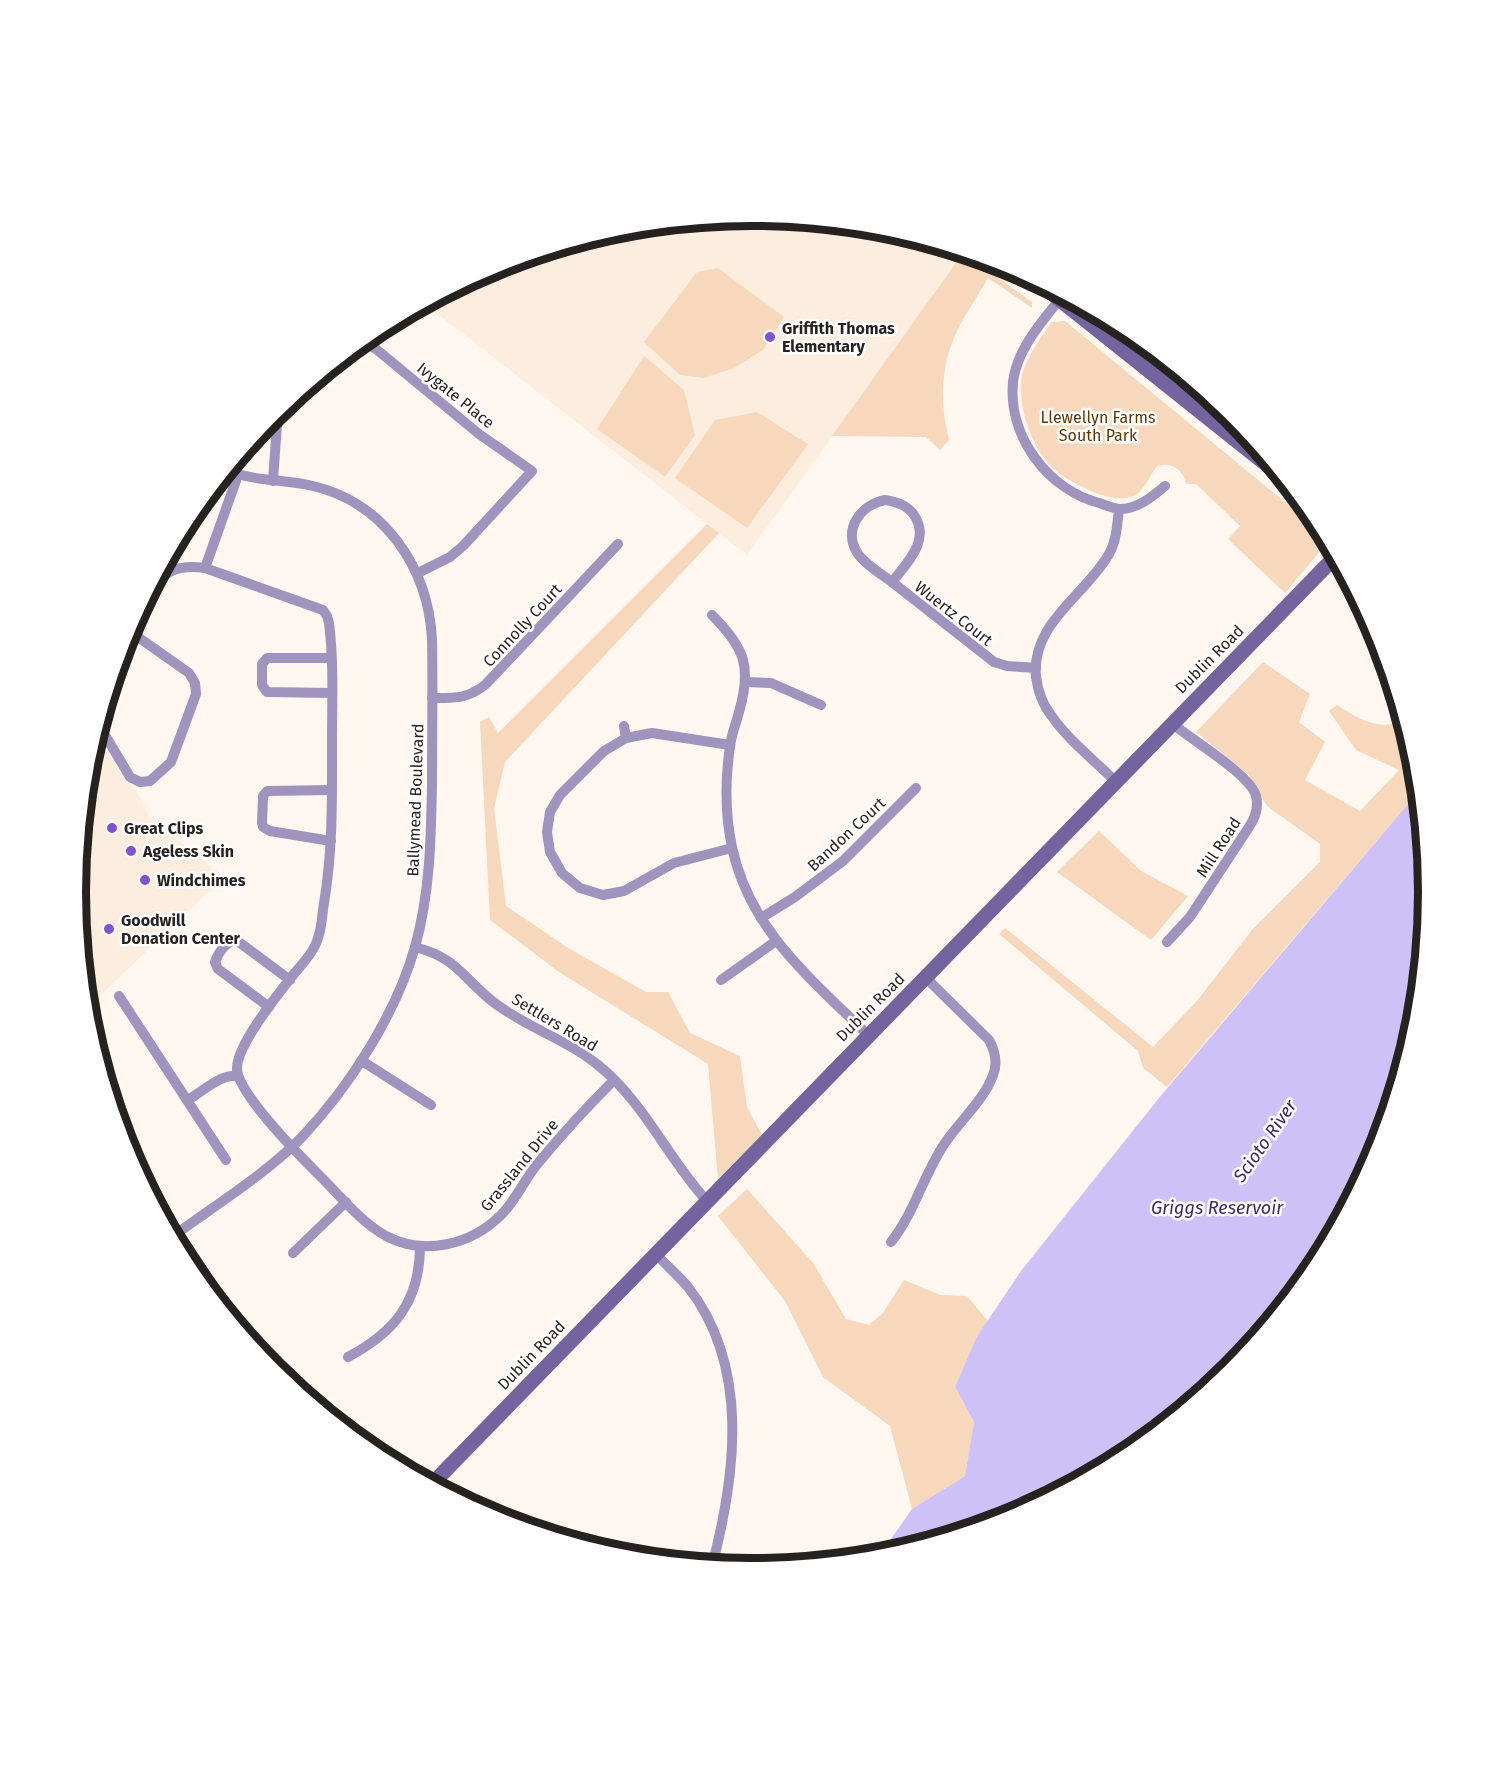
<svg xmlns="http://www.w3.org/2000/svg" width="1504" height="1785" font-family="'Fira Sans',sans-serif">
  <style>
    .built { fill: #fdeddf }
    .green { fill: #f7d8bd }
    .water { fill: #cdc1f7 }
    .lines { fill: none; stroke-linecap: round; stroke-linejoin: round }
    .street { stroke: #9e94bd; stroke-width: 10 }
    .secondary { stroke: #73639f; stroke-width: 15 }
    .primary { stroke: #564088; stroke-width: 15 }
    .poi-dot { fill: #7d54ce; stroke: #fff; stroke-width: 2 }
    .labels { text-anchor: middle; stroke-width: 5; stroke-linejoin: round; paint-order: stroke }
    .poi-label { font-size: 16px; font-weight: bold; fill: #26221f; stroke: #fff; text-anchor: start }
    .street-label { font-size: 16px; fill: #26221f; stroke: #fff }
    .park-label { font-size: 16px; fill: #613604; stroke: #fff }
    .water-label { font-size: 18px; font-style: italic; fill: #3d2867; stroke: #fff }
    .rim { fill: none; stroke: #26221f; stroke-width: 8 }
  </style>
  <rect width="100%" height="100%" fill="#fff7f0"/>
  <!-- built -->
  <g class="built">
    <polygon points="752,216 884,229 964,253 747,555 425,304 493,267 620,228"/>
    <polygon points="96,734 125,781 137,792 150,817 224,877 86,1009 75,892 88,760"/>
  </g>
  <!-- green -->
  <g class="green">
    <path d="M963 253 1032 302V308L988 278C976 299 960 321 952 343 940 373 941 409 949 440L940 450 926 437 832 436Z"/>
    <polygon points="718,268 784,317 763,350 734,368 704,378 680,375 644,342 697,272"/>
    <path d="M1065 321 1320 531 1321 550 1285 593 1228 539 1240 526 1196 484H1186C1183 469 1172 462 1157 466 1149 476 1144 493 1131 497 1118 501 1102 496 1091 491 1079 485 1065 479 1055 470 1033 451 1019 411 1021 382 1022 363 1041 337 1052 322Z"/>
    <polygon points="644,356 684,390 695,435 665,477 597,429"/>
    <polygon points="757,412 808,444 747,528 675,478 715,420"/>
    <polygon points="707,524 719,533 505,762 494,808 506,906 568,948 646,992 668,992 690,1033 740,1056 747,1107 762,1135 718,1179 708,1064 559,972 490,920 480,722 489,717 498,733"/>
    <path d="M1263 662 1310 694 1299 722 1325 742 1305 780 1360 811 1399 770 1356 750 1329 711 1337 705C1359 719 1377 731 1404 721L1416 761 1419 791 1167 1087 1143 1068 1138 1051 999 934 1005 928 1153 1047 1197 1001 1252 930 1320 862V844L1267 806 1248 774 1196 732Z"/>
    <polygon points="1099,831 1141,871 1188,896 1151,940 1057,872"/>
    <polygon points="747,1189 813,1263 846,1319 869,1325 883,1313 904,1280 940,1295 967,1296 988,1321 976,1338 955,1387 974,1422 965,1476 912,1509 890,1426 823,1377 785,1301 718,1216"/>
  </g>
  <!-- water -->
  <polygon class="water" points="1419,791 1429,893 1416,1025 1377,1152 1315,1269 1230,1371 1128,1456 1011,1518 882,1557 886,1546 912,1509 965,1476 974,1422 955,1387 976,1338 1021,1271 1159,1098"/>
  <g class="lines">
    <!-- street -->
    <g class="street">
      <path d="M1063 295C1043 321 1017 348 1013 382 1008 436 1047 489 1099 503 1105 505 1114 509 1121 509 1139 508 1152 497 1165 486"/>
      <polyline points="362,341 376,349 479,434 532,471 463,546 450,557 418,573"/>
      <polyline points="273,481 277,424 286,403"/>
      <path d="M885 500C897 502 907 505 914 515 931 540 907 563 892 582 881 574 866 565 858 554 842 530 860 505 885 500Z"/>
      <polyline points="205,568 238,475"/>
      <polyline points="892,582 994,662 1007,666 1036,668"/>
      <path d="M147 595C165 572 174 564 205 568L323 610 327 616 329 623C334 662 332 703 332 743 332 797 333 850 324 903 322 915 322 927 318 938 314 952 302 964 293 975 278 994 236 1046 237 1069 238 1093 298 1154 316 1172 338 1193 359 1221 386 1236 424 1256 471 1245 501 1215 517 1199 525 1178 539 1162 563 1133 588 1106 614 1080"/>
      <path d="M712 615C745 648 752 667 739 712 736 724 731 735 730 747 725 780 725 814 732 847 749 929 811 979 868 1035"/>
      <polyline points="331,658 267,658 262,664 262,685 267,692 332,693"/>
      <polyline points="746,682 771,683 821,705"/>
      <path d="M432 698C455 698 468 699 486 684L618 544"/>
      <polyline points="99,725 130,777 140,782 150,781 171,762 196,694 195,683 189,673 128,630"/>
      <polyline points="624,726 626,738"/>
      <polyline points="730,745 652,733 626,738 604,751 560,795 550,812 547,832 550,852 562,873 580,888 603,895 624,891 674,863 732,848"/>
      <path d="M1115 781C1094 760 1068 740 1051 715 1042 704 1038 691 1036 677 1031 623 1085 596 1109 554 1117 540 1117 524 1119 509"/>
      <polyline points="331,841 270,831 263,827 262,823 263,796 267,791 332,790"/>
      <polyline points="761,918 795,897 843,861 916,788"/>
      <path d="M1167 942 1190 917 1249 827C1255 818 1259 807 1256 796 1250 774 1191 740 1172 723"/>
      <path d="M415 947C457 958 461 976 492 1001 525 1027 566 1039 598 1065 644 1102 667 1157 706 1200"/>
      <polyline points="721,980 776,941"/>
      <polyline points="119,996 226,1160"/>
      <path d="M269 1007 218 969 215 962C218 953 226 941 236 940L290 980"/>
      <polyline points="362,1061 431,1105"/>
      <path d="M188 1100C200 1093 227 1069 239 1078"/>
      <path d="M176 1234C217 1204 267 1173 302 1137 350 1086 396 1014 415 947 430 894 431 839 432 784 432 736 433 687 432 639 428 568 385 503 313 486 284 479 255 482 227 470"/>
      <path d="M891 1242C914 1213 923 1177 943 1146 958 1122 984 1101 993 1075 998 1063 995 1051 989 1040L925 977"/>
      <polyline points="293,1253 346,1202"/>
      <path d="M656 1254C666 1265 678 1275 688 1287 750 1366 736 1475 712 1566"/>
      <path d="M348 1357C395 1332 420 1301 420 1246"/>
    </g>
    <!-- secondary -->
    <g class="secondary">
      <polyline points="1035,280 1282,477"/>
      <polyline points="431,1485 1336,556"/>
    </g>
    <!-- primary -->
    <polyline class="primary" points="144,1185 238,1328"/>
  </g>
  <!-- markers -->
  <g class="poi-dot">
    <circle cx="770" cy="337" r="6"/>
    <circle cx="112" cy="828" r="6"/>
    <circle cx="131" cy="851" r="6"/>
    <circle cx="145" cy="880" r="6"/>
    <circle cx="109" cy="929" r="6"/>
  </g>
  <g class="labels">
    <!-- poi labels -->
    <g class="poi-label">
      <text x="782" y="334">Griffith Thomas<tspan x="782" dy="18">Elementary</tspan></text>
      <text x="124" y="834">Great Clips</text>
      <text x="143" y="857">Ageless Skin</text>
      <text x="157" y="886">Windchimes</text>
      <text x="121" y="926">Goodwill<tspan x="121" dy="18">Donation Center</tspan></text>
    </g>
    <!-- street labels -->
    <g class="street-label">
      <text transform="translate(456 395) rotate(39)" y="6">Ivygate Place</text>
      <text transform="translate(954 613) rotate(38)" y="6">Wuertz Court</text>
      <text transform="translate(522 625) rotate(-47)" y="6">Connolly Court</text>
      <text transform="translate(1209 659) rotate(-45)" y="6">Dublin Road</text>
      <text transform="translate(415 800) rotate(-88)" y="6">Ballymead Boulevard</text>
      <text transform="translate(846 834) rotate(-43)" y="6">Bandon Court</text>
      <text transform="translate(1218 847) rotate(-57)" y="6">Mill Road</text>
      <text transform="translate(870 1007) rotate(-45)" y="6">Dublin Road</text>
      <text transform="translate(555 1022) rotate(31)" y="6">Settlers Road</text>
      <text transform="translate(519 1165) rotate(-51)" y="6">Grassland Drive</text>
      <text transform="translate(531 1355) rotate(-46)" y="6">Dublin Road</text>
    </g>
    <!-- park labels -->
    <g class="park-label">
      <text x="1098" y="423">Llewellyn Farms<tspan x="1098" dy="18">South Park</tspan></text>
    </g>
    <!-- water labels -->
    <g class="water-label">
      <text transform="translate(1265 1141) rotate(-55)" y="6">Scioto River</text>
      <text x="1217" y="1214">Griggs Reservoir</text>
    </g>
  </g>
  <!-- crop -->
  <path d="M0 0H1504V1785H0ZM86 892a666 666 0 1 1 1332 0a666 666 0 1 1-1332 0Z" fill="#fff" fill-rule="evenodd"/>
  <path class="rim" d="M86 892a666 666 0 1 1 1332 0a666 666 0 1 1-1332 0Z"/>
</svg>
